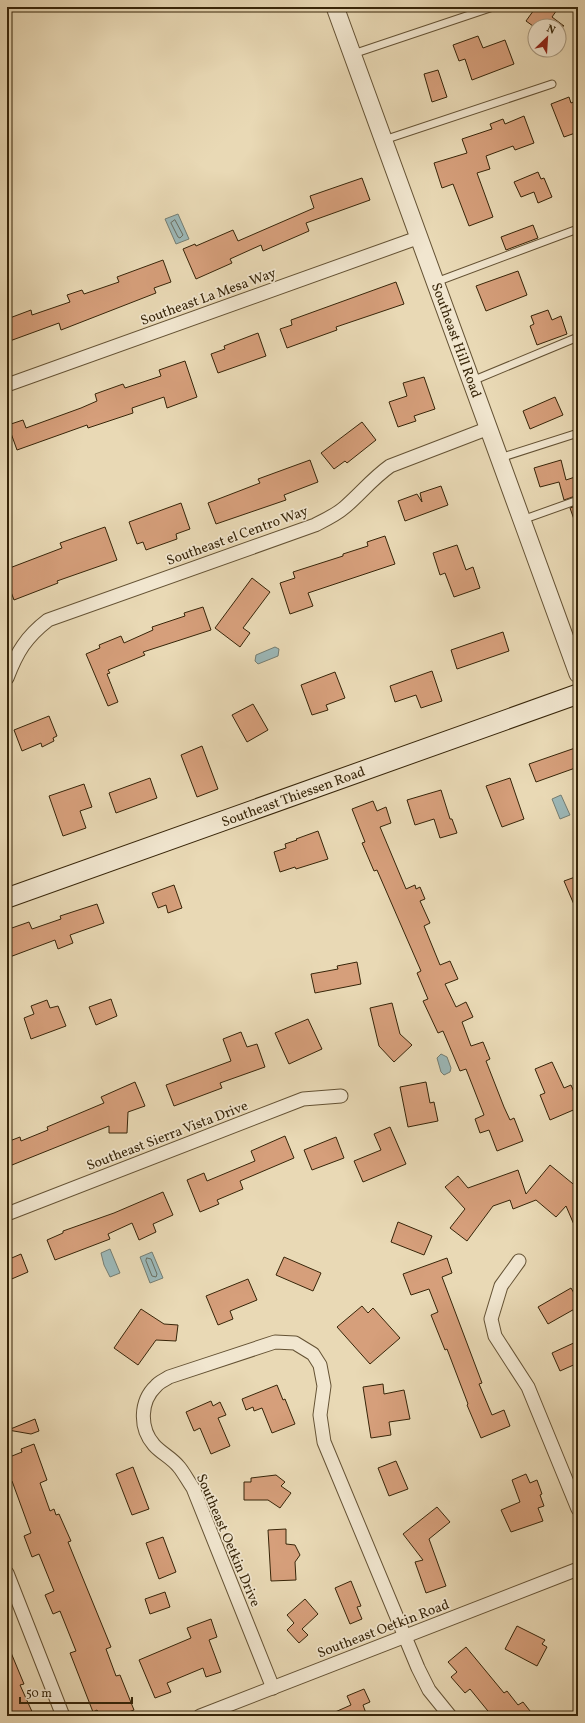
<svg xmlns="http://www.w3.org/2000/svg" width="585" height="1723" font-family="Vollkorn,serif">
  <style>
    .water { fill: #9cb8b8; stroke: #747d72 }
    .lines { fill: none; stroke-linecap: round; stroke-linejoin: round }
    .shore { stroke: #6a6e60; stroke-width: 1 }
    .building { fill: #d69f7b; stroke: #372509 }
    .service-casing { stroke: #645234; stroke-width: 9 }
    .minor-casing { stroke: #645234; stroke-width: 15 }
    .tertiary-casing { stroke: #645234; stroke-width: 19 }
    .secondary-casing { stroke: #372509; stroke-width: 21 }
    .service { stroke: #f1e6cf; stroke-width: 7 }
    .minor { stroke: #f1e6cf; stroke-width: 13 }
    .tertiary { stroke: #f1e6cf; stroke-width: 17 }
    .secondary { stroke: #f1e6cf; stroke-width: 19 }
    .labels { text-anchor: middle; stroke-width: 3.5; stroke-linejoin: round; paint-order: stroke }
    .street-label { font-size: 14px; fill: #372509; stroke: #f1e6cf }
  </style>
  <rect width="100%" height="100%" fill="#e9d9b5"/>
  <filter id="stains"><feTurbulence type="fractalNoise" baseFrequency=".005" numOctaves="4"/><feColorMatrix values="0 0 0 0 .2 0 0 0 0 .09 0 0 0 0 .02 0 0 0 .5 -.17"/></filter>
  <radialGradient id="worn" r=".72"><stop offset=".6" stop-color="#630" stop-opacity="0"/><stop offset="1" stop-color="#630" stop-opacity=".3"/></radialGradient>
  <!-- water -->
  <g class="water">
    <polygon points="178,214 189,239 176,244 165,219"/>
    <polygon points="275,647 279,649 278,656 258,664 255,661 256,655"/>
    <polygon points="561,795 570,815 560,819 552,799"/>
    <polygon points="441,1054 447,1057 451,1068 450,1072 444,1075 441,1072 437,1058"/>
    <polygon points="110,1249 120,1273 110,1277 104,1265 101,1253"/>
    <polygon points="152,1252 163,1278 150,1283 140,1257"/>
  </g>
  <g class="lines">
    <!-- shore -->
    <g class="shore">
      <polygon points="175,220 183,235 180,238 178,237 171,223"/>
      <polygon points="147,1258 151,1259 157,1274 156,1277 152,1276 146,1261"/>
    </g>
  </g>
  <!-- building -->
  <g class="building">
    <polygon points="536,7 559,7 552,17 564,26 533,26 526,21"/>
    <polygon points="478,36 483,48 505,40 514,64 472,80 465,59 459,61 453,45"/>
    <polygon points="438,70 447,97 432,102 424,74"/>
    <polygon points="569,97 571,103 578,100 578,132 564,137 551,104"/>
    <polygon points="524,116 534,143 515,150 513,146 486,156 490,169 477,173 493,217 469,226 453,184 442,188 434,163 467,153 462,139 492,129 490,124 503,119 505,124"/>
    <polygon points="538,172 541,179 544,178 552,197 538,203 534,192 521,197 514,182"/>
    <polygon points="362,178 370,200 306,223 309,231 263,251 261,245 230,259 232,263 196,279 183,249 195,244 196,246 233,230 238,241 314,208 310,196"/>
    <polygon points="533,225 538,238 506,250 501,237"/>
    <polygon points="163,260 171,282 154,288 156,293 61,330 59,323 7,342 7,319 31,310 32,315 70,302 67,295 82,290 84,294 119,282 117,277"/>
    <polygon points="518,271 527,295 486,311 476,286"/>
    <polygon points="396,282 404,304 336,327 337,330 287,348 280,329 292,325 291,320"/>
    <polygon points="548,310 552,320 561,316 567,334 537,345 530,326 534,324 531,316"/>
    <polygon points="258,333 266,356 218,373 211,354 225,349 224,346"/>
    <polygon points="185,361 197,397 167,408 164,397 132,408 133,413 88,428 87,425 17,450 8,425 23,420 26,428 81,408 97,401 95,394 123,384 125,388 161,376 159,370"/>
    <polygon points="424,377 435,409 414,416 416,421 398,427 389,402 407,396 403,383"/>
    <polygon points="555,397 563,415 530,429 523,411"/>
    <polygon points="362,422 376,440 347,463 345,461 334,469 321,453"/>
    <polygon points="310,460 318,482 284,495 286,500 216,524 208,503 260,483 258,479"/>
    <polygon points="561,460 566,480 575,477 578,487 578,495 564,500 559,482 540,487 534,468"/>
    <polygon points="441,486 448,505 405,521 398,501 417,494 422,502 420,493"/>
    <polygon points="181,503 190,529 176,534 177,539 146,550 143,542 137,544 129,522"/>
    <polygon points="578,505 578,524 576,525 570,508"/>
    <polygon points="105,527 117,560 57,581 58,583 14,600 7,581 7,569 62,548 60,543"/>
    <polygon points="385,536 395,564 308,593 313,606 290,614 280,583 295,578 293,572 343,556 343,554 368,546 367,542"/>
    <polygon points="457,545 466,570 473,567 480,588 454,597 445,573 440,575 433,553"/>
    <polygon points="252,578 270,592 243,628 250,633 240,647 215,628"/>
    <polygon points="203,607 211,630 143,652 145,655 108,670 110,673 107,674 118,702 108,706 86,654 100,648 99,645 121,636 124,643 153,630 152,627 185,616 184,613"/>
    <polygon points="503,632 509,651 457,669 451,650"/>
    <polygon points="432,671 442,701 421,708 416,695 395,702 390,686"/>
    <polygon points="335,672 345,698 326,705 328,710 312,715 301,685"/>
    <polygon points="253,704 268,730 247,742 232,715"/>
    <polygon points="49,716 57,736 53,738 54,741 42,747 41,743 22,751 14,730"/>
    <polygon points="202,746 218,789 197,797 181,755"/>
    <polygon points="578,747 578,767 536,782 529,764"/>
    <polygon points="150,778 157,798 116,813 109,793"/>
    <polygon points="510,778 524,819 502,827 486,786"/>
    <polygon points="84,784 92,807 80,811 86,828 63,836 49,796"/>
    <polygon points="441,790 450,819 452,819 457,833 440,838 434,819 415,825 407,800"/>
    <polygon points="373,801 377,811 386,807 391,823 380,827 406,889 415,885 416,889 420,887 425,899 420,901 430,923 424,926 440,965 450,961 458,979 445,984 456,1007 466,1002 473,1017 462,1022 471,1046 483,1042 490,1059 486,1061 504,1107 510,1120 514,1118 523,1141 497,1151 489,1130 480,1133 475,1119 484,1115 466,1069 460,1071 443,1031 438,1033 423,1001 428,999 417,973 421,971 377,870 374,871 362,843 365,842 352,809"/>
    <polygon points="318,831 328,859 296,869 295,867 280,872 274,852 286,848 285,844 297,840 296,839"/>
    <polygon points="578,876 578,914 564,881"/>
    <polygon points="174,885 182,908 168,913 166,905 158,908 152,893"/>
    <polygon points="97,904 104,923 70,935 73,943 58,949 55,940 7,958 7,935 11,933 9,929 29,922 32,929 61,919 60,916"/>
    <polygon points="357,962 361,984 315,993 311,974 338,969 337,966"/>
    <polygon points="111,999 117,1016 96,1025 89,1007"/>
    <polygon points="47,1000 50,1008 58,1006 66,1026 31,1039 24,1018 34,1014 31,1006"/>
    <polygon points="392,1003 400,1034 412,1045 394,1062 379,1046 370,1008"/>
    <polygon points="308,1019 322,1049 289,1064 275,1033"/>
    <polygon points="241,1032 247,1047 257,1044 265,1067 220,1083 222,1088 174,1106 166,1085 231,1061 223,1039"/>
    <polygon points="552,1062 564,1088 571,1085 578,1101 578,1108 550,1120 540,1095 545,1093 535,1069"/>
    <polygon points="135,1082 145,1106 128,1112 127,1133 109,1133 109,1126 7,1167 7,1142 20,1137 21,1141 48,1130 47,1127 104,1103 101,1097"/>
    <polygon points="426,1082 430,1103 434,1102 438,1121 408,1127 400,1087"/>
    <polygon points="390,1127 406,1164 363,1182 354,1161 381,1150 374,1134"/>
    <polygon points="285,1136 294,1158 240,1181 243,1189 217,1200 219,1204 200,1212 187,1180 204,1173 207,1181 255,1161 251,1151"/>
    <polygon points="336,1137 344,1158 312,1170 304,1150"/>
    <polygon points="550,1165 578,1188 578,1234 566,1206 556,1217 536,1200 513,1209 510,1200 493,1206 467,1241 450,1228 465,1209 445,1187 458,1176 468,1188 518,1170 526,1194"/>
    <polygon points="163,1192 173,1215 153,1224 156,1232 139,1240 132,1223 108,1234 110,1239 55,1260 47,1240 63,1233 63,1231 114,1213"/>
    <polygon points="398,1222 432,1236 424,1255 391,1242"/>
    <polygon points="21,1254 28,1272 7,1281 7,1260"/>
    <polygon points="284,1257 321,1273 313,1291 276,1275"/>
    <polygon points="447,1258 452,1273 442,1277 482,1383 479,1384 492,1415 504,1410 510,1426 481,1438 467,1405 468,1404 447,1349 445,1350 431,1315 438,1312 429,1289 411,1295 403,1274"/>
    <polygon points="248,1279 257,1300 230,1311 233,1319 218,1325 206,1296"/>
    <polygon points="571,1288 578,1300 578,1307 548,1324 538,1307"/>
    <polygon points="362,1306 368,1313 373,1308 400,1338 370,1364 337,1327"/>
    <polygon points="141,1309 164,1324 178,1325 176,1341 156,1340 138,1365 114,1348"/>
    <polygon points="578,1341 578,1363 560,1371 552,1353"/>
    <polygon points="383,1384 384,1394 404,1390 410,1419 389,1422 391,1435 371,1438 363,1387"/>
    <polygon points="277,1385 283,1400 285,1399 295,1424 272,1433 262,1408 254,1411 253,1407 246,1410 242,1399"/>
    <polygon points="211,1401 213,1406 220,1402 226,1415 218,1418 230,1446 211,1454 200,1428 194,1431 186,1412"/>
    <polygon points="35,1419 39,1431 31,1434 8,1430"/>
    <polygon points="34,1444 47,1480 40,1483 50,1511 54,1509 56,1515 59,1514 71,1541 68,1542 111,1647 106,1649 116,1676 120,1675 134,1710 118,1716 101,1716 97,1710 93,1712 70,1653 76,1651 60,1611 53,1614 45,1595 54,1591 39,1554 32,1557 24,1536 31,1533 12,1481 7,1483 7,1458 22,1452 21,1449"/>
    <polygon points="396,1461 408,1489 389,1496 378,1468"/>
    <polygon points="133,1467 149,1509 132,1515 116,1474"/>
    <polygon points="526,1474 530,1483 537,1480 542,1494 540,1495 544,1506 538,1508 543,1521 511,1532 501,1510 520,1502 512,1480"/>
    <polygon points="276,1475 285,1482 281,1486 291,1493 280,1508 268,1500 244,1500 244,1482 251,1482 251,1478"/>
    <polygon points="437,1507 450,1522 429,1539 446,1586 426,1593 415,1562 423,1560 403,1534"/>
    <polygon points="286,1529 286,1544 295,1545 300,1555 295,1562 296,1580 271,1581 268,1530"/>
    <polygon points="163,1537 176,1572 159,1579 146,1543"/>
    <polygon points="351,1581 361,1606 357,1607 362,1619 350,1624 335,1588"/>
    <polygon points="165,1592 170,1607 150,1614 145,1599"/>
    <polygon points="305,1599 318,1614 302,1629 308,1635 299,1643 287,1630 294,1623 287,1615"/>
    <polygon points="211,1619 217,1637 209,1640 221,1672 206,1677 203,1668 167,1683 171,1692 155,1698 139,1660 191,1638 187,1628"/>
    <polygon points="517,1626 545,1640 542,1644 547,1647 537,1666 505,1649"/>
    <polygon points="7,1643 24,1684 20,1685 34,1716 9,1716 7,1711"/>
    <polygon points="466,1647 504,1693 507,1691 518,1705 523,1702 534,1716 492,1716 470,1689 465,1693 451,1677 457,1672 448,1662"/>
    <polygon points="364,1689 370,1702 363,1705 367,1716 326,1716 351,1705 347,1696"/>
  </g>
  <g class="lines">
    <!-- service casing -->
    <g class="service-casing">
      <g id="service">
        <polyline points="353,54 493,7"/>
        <polyline points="384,140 552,84"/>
        <polyline points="436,282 575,230"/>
        <polyline points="472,381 578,337"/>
        <polyline points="500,458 578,433"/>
        <polyline points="522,520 578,500"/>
      </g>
    </g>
    <!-- minor casing -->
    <g class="minor-casing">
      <g id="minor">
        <polyline points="7,385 420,237"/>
        <path d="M7 678C17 652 26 637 48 620L315 525C325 520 336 515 345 507 360 494 373 478 390 466L489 428"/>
        <polyline points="7,1214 303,1099 341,1096"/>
        <polyline points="519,1261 501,1286 491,1319 495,1336 528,1387 578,1509"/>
        <polyline points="7,1573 63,1716"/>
        <path d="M273 1688 193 1488C188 1481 184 1473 179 1467 172 1458 161 1453 154 1445 139 1428 140 1401 156 1386 159 1382 165 1380 169 1377L275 1342 295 1343 313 1354 320 1365 324 1386 320 1415 324 1442 418 1668 429 1690 450 1716"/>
        <polyline points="200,1716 578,1569"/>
      </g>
    </g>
    <!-- tertiary casing -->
    <g class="tertiary-casing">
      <polyline id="tertiary" points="335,7 578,674"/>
    </g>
    <!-- secondary casing -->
    <g class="secondary-casing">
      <polyline id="secondary" points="7,898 578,694"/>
    </g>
    <!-- service -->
    <use href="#service" class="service"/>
    <!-- minor -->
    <use href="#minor" class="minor"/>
    <!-- tertiary -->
    <use href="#tertiary" class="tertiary"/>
    <!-- secondary -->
    <use href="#secondary" class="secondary"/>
  </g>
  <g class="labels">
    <!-- street labels -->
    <g class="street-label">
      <text transform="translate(208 296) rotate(-20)" y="5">Southeast La Mesa Way</text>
      <text transform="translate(457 340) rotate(70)" y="5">Southeast Hill Road</text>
      <text transform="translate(237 535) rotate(-20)" y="5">Southeast el Centro Way</text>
      <text transform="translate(293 796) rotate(-20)" y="5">Southeast Thiessen Road</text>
      <text transform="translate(167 1135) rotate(-21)" y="5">Southeast Sierra Vista Drive</text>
      <text transform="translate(229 1540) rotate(67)" y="5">Southeast Oetkin Drive</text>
      <text transform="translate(383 1628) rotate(-21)" y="5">Southeast Oetkin Road</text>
    </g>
  </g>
  <!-- margin -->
  <rect width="585" height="1723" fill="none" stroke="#e9d9b5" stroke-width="24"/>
  <rect x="8" y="8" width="569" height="1707" fill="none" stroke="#372509" stroke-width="2"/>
  <rect x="12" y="12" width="561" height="1699" fill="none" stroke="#372509"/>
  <!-- north arrow -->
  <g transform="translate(547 38) rotate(25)"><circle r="19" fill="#f1e6cf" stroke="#a79980"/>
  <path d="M0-3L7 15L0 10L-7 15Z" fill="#8f2418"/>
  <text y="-6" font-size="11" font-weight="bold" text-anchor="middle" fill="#372509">N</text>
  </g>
  <!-- scale -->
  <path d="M20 1697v6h112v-6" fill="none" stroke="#372509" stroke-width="2"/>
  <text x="26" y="1697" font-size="12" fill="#372509" stroke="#f1e6cf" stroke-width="3" paint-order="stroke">50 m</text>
  <rect width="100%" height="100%" filter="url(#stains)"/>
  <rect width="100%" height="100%" fill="url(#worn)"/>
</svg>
